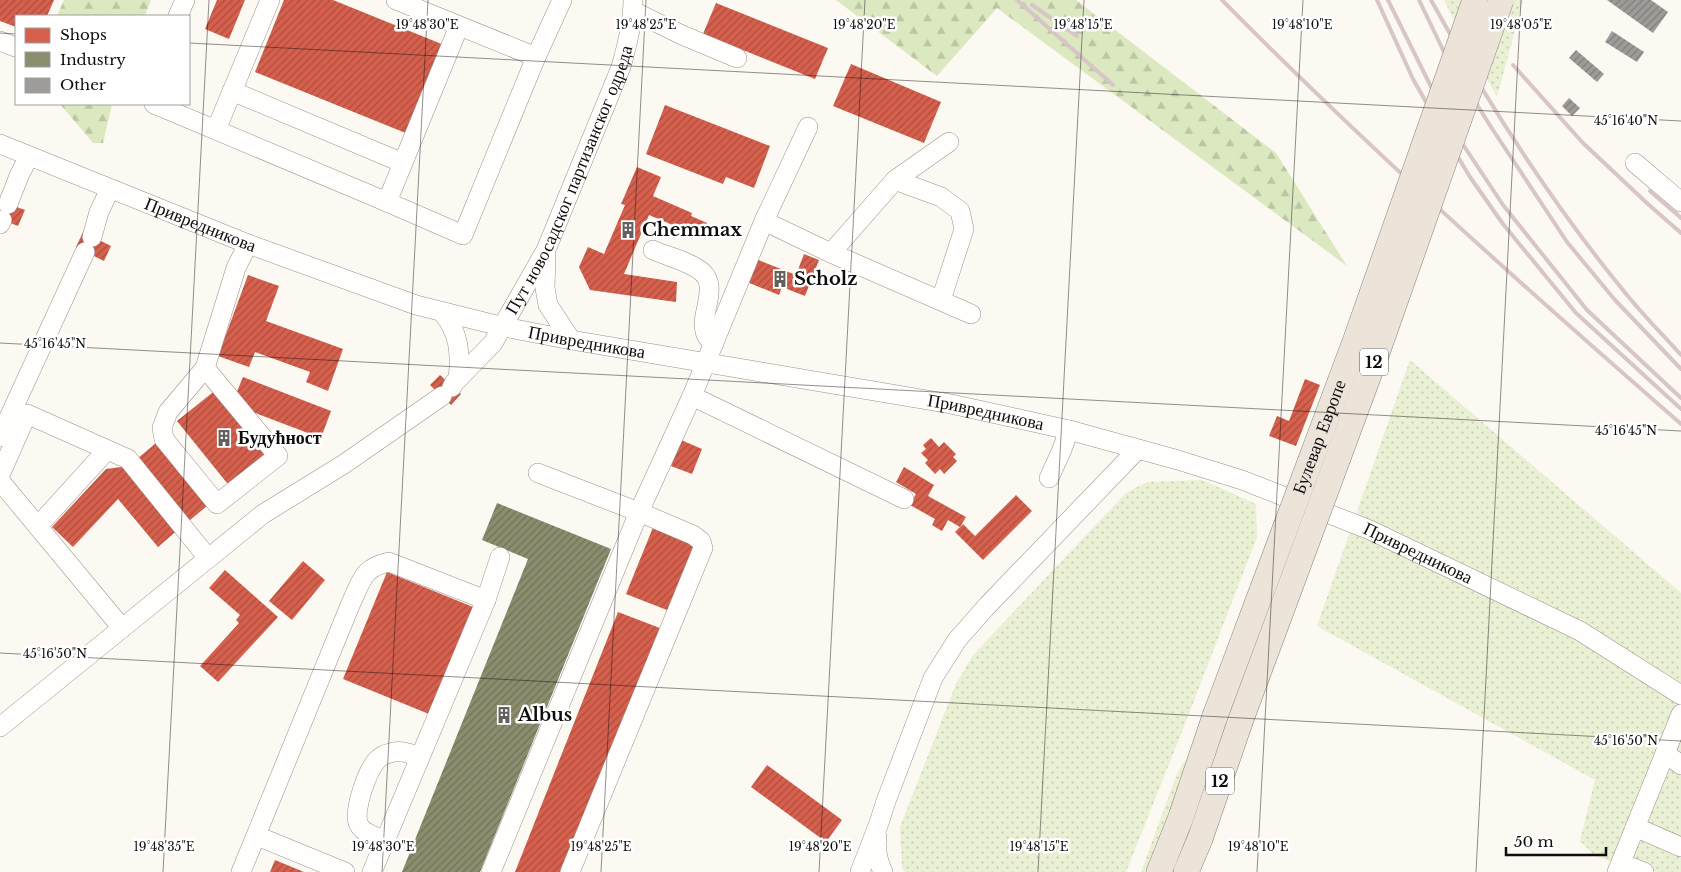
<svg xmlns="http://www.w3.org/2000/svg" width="1681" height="872" font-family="'Libre Baskerville',serif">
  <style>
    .grass { fill: url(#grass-dots) }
    .forest { fill: url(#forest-firs) }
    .shops { fill: url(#shops-hatch) }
    .industry { fill: url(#industry-hatch) }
    .building { fill: url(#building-hatch) }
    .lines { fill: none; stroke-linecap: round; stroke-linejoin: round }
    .minor-casing { stroke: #959391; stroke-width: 20 }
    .major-casing { stroke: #82817e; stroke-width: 26 }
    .minor { stroke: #fffefd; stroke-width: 19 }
    .major { stroke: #ece4d9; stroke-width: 25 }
    .rail { stroke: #d7c5c8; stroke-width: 4 }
    .major-bridge-casing { stroke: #82817e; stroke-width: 26; stroke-linecap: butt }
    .major-bridge { stroke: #ece4d9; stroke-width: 25 }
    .ticks { fill: none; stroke: #0e0e0e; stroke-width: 1; stroke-opacity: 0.45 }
    .labels { text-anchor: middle; stroke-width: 5; stroke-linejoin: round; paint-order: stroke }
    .shield { fill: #fff; stroke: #565656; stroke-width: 1 }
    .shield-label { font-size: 16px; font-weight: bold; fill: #0e0e0e }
    .street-label { font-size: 18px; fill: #0e0e0e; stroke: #fff }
    .poi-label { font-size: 18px; font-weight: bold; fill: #0e0e0e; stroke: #fff; text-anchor: start }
    .ticks-label { font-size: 12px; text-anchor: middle; fill: #0e0e0e; stroke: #fff; stroke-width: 5; stroke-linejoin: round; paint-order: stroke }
  </style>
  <defs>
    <pattern id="grass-dots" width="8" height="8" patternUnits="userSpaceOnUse" patternTransform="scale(1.25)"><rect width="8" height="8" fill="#e9f0d3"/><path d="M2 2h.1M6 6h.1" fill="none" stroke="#c7cdb4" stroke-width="1.8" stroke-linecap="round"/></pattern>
    <pattern id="forest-firs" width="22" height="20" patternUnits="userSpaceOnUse" patternTransform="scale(1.25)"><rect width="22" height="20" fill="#dce8c0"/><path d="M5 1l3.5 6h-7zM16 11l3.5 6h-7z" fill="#bcc6a4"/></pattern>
    <pattern id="shops-hatch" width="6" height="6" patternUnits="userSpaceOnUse" patternTransform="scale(1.25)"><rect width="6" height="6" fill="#d6604d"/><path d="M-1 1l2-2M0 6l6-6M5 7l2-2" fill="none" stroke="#ac4e3e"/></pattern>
    <pattern id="industry-hatch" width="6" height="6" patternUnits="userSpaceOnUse" patternTransform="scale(1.25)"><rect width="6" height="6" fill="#8c8c6e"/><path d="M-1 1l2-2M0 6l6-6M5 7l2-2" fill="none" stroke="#717159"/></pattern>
    <pattern id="building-hatch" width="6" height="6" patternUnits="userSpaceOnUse" patternTransform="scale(1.25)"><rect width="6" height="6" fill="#9f9b98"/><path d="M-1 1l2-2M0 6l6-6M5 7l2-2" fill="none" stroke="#807d7a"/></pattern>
  </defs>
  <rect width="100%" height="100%" fill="#fcf8f2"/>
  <!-- grass -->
  <g class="grass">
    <polygon points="1444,0 1523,0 1497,97 1457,26"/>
    <polygon points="1410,360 1681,593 1681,872 1637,872 1594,855 1580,841 1595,780 1317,626"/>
    <polygon points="1202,480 1256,504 1257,537 1183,729 1126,872 905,872 902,868 900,827 956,684 973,655 1126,493 1147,482"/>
    <polygon points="1198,742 1149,872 1141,872 1178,771"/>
  </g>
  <!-- forest -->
  <g class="forest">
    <polygon points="64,0 151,0 145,16 57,16"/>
    <polygon points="836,0 1076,0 1276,153 1347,266 997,8 937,76"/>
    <polygon points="60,104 112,104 103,143 93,143"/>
  </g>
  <!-- shops -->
  <g class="shops">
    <polygon points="0,0 54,0 47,16 16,16 16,27 0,21"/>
    <polygon points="217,0 245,0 229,39 205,29"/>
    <polygon points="284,0 333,0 444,45 408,134 255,72"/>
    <polygon points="716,3 828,48 815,79 703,34"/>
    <polygon points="851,64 941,102 924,143 833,106"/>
    <polygon points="665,105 770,146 754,188 726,177 723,184 646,154"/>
    <polygon points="637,167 661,177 653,196 692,213 691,216 707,223 701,237 649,215 624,274 677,282 676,302 590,290 579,267 588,247 604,254 625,205 621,204"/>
    <polygon points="0,201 25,210 18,226 0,219"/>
    <polygon points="83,232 111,246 104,261 76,247"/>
    <polygon points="804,254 819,260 805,296 782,287 779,295 747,282 756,259 796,275"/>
    <polygon points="248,275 279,286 266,321 343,349 328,391 306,382 310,372 255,352 249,367 218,356"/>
    <polygon points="440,375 461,394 451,405 430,385"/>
    <polygon points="243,377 331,411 321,438 245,409 236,394"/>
    <polygon points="1305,379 1320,385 1296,446 1269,436 1277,416 1289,421"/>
    <polygon points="217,389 271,456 231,488 177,421"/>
    <polygon points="931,438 939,447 944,442 956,454 953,457 957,461 944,474 940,469 935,474 925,463 928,460 921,453 926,449 923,445"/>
    <polygon points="681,440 702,449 692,474 671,466"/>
    <polygon points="156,443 208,505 189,521 137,459"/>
    <polygon points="121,467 135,473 181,527 158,547 118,499 73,547 52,527 106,469"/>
    <polygon points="904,467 934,485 928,496 966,517 960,527 948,520 942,531 932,525 935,519 910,505 916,494 896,482"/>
    <polygon points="1016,495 1032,511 983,560 955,532 963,524 975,536"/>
    <polygon points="654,525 700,544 672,612 626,594"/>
    <polygon points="303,561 325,580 292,620 269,601"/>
    <polygon points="225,570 278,617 218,682 200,666 239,623 236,620 240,615 209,588"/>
    <polygon points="387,572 473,607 429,714 343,679"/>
    <polygon points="618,612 665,630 655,656 650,653 564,872 515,872"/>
    <polygon points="767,765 842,820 826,842 751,787"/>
    <polygon points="275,860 304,872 270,872"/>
  </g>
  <!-- industry -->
  <polygon class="industry" points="497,503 611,549 480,872 402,872 528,559 482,540"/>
  <!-- building -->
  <g class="building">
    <polygon points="1607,0 1651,0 1668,12 1653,33"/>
    <polygon points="1612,31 1644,52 1637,62 1605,42"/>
    <polygon points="1576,50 1604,74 1597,82 1569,58"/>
    <polygon points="1569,98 1580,108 1572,116 1562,106"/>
  </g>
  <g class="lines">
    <!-- minor casing -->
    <g class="minor-casing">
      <g id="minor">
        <polyline points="396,0 536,57"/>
        <polyline points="633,11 682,35 737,58"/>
        <polyline points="178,16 185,0"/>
        <polyline points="0,41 15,47"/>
        <polyline points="232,91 403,163"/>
        <polyline points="154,104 387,202 459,26"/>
        <polyline points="216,130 270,0"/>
        <path id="s1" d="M0 144 248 244 416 305 504 327 571 340 951 404 1069 430 1178 460 1242 480 1370 530 1580 631 1681 695"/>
        <polyline points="1635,163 1681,202"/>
        <polyline points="895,180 941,197 960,211 964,229 941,300"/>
        <polyline points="387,202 463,235 536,57 562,0"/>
        <polyline points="8,204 19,176 29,156"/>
        <polyline points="764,221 831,253 971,314"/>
        <polyline points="0,224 2,220"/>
        <polyline points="92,237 99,212 110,189"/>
        <path d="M653 250C668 257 689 261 702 272 719 287 700 314 705 331 706 337 710 340 714 343"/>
        <polyline points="831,253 895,180 949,142"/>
        <polyline points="546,254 545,288 548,305 571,340"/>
        <path d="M442 312C459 332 461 353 458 379"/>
        <polyline points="205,368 278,456 217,504 164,439 162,428 168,412 205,368 236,268 248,244"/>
        <path id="s2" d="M452 387 454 383 493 343 546 250 621 67C627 45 633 23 633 0"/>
        <polyline points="692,396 904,499"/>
        <polyline points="0,437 85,252"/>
        <polyline points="538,473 639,512 693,535 701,541 703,548 570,872"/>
        <polyline points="0,475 27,414 128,459 208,558"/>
        <polyline points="1049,478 1061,452 1069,430"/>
        <polyline points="0,481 122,628"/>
        <polyline points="38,526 107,450"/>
        <polyline points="0,727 263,514 344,464 442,396"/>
        <polyline points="1665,753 1681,765"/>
        <polyline points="1635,827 1681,847"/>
        <polyline points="257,836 345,872"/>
        <path d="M877 837C875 849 878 861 883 872"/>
        <path d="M385 840C377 837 364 834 359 825 352 813 367 771 377 760 380 757 385 754 390 753 400 749 410 754 420 756"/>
        <polyline points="1621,863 1644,872"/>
        <path d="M241 872 351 603C362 580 362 568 389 562L486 600"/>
        <polyline points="372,872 486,600 500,557"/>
        <polyline points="491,872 639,512 692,396 764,221 808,127"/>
        <polyline points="860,872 879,823 886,801 933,678 957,640 987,606 1138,449"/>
        <polyline points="1617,872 1681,714"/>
      </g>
    </g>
    <!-- major casing -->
    <g class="major-casing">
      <g id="major">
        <polyline points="1159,872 1181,817 1215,716"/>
        <polyline points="1186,872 1200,839 1240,722"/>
      </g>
    </g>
    <!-- minor -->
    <use href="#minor" class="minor"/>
    <!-- major -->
    <use href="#major" class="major"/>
    <!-- rail -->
    <g class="rail">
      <polyline points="1017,0 1113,85"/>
      <path d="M1222 0C1368 148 1524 287 1681 424"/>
      <polyline points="1377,0 1413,79 1443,132 1470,177 1503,224 1576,313 1681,409"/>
      <polyline points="1388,0 1450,125 1503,205 1587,310 1681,398"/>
      <polyline points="1419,0 1444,52 1491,127 1567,242 1615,300 1681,369"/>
      <path d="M1431 0C1488 104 1552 204 1627 295 1644 316 1663 335 1681 355"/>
      <polyline points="1032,5 1077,36"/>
      <polyline points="1513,65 1583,143 1649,205 1681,233"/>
      <polyline points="1650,191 1681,218"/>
    </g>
    <!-- major-bridge casing -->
    <g class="major-bridge-casing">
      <g id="major-bridge">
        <path id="s3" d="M1215 716 1356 339 1475 0"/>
        <polyline points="1240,722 1377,353 1501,0"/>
      </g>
    </g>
    <!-- major-bridge -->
    <use href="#major-bridge" class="major-bridge"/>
  </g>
  <!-- ticks -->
  <path class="ticks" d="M0 33 16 34M189 43 1681 121M0 343 1681 431M0 653 1681 741M163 872 209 0M382 872 428 0M601 872 646 0M819 872 865 0M1038 872 1084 0M1257 872 1303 0M1476 872 1521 0"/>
  <!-- icons -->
  <defs>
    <g id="building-bare" transform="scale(1.35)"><path d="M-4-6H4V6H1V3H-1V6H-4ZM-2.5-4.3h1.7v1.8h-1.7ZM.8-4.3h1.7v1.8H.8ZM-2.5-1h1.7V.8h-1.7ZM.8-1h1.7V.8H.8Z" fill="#61605e" stroke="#fff" stroke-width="2.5" paint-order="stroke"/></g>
  </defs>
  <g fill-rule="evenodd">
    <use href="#building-bare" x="628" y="230"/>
    <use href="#building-bare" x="780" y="279"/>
    <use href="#building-bare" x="224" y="438"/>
    <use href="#building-bare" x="504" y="715"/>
  </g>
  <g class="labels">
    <!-- shield labels -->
    <g class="shield">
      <rect x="1360" y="348.5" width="28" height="27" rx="4"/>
      <rect x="1206" y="767.5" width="28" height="27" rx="4"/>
    </g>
    <g class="shield-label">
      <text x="1374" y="368">12</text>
      <text x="1220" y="787">12</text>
    </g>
    <!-- street labels -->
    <g class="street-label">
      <text dy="6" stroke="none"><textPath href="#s2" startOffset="241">Пут новосадског партизанског одреда</textPath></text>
      <text dy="6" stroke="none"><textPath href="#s1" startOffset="216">Привредникова</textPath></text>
      <text dy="6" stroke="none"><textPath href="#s1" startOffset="621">Привредникова</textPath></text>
      <text dy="6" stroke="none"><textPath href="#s1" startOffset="1026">Привредникова</textPath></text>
      <text dy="6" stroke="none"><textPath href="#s3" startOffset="298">Булевар Европе</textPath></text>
      <text dy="6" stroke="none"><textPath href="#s1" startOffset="1482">Привредникова</textPath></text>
    </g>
    <!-- poi labels -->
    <g class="poi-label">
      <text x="642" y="236">Chemmax</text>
      <text x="794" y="285">Scholz</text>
      <text x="238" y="444">Будућност</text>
      <text x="518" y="721">Albus</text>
    </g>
  </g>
  <g class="ticks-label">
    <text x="427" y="29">19°48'30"E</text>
    <text x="646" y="29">19°48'25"E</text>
    <text x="864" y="29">19°48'20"E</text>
    <text x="1083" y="29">19°48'15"E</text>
    <text x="1302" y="29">19°48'10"E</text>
    <text x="1521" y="29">19°48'05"E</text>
    <text x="1626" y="125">45°16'40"N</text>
    <text x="55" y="348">45°16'45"N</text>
    <text x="1626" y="435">45°16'45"N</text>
    <text x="55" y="658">45°16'50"N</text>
    <text x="1626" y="745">45°16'50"N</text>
    <text x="164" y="851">19°48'35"E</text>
    <text x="383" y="851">19°48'30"E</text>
    <text x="601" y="851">19°48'25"E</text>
    <text x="820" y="851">19°48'20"E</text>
    <text x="1039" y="851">19°48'15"E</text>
    <text x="1258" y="851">19°48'10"E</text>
  </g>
  <!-- legend -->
  <rect x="15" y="15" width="175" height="90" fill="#ffffff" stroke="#9f9f9f"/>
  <rect x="25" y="28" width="25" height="15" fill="#d6604d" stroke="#9f9f9f"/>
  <text x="60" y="40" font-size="15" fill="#0e0e0e">Shops</text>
  <rect x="25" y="52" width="25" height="15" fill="#8c8c6e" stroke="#9f9f9f"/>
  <text x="60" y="65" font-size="15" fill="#0e0e0e">Industry</text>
  <rect x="25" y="78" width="25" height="15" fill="#9f9b98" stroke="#9f9f9f"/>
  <text x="60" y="90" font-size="15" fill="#0e0e0e">Other</text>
  <!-- scale -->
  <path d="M1506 847v8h100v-8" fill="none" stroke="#0e0e0e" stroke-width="2.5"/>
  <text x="1514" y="847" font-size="15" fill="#0e0e0e" stroke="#ffffff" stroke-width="4" paint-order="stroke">50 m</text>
</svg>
